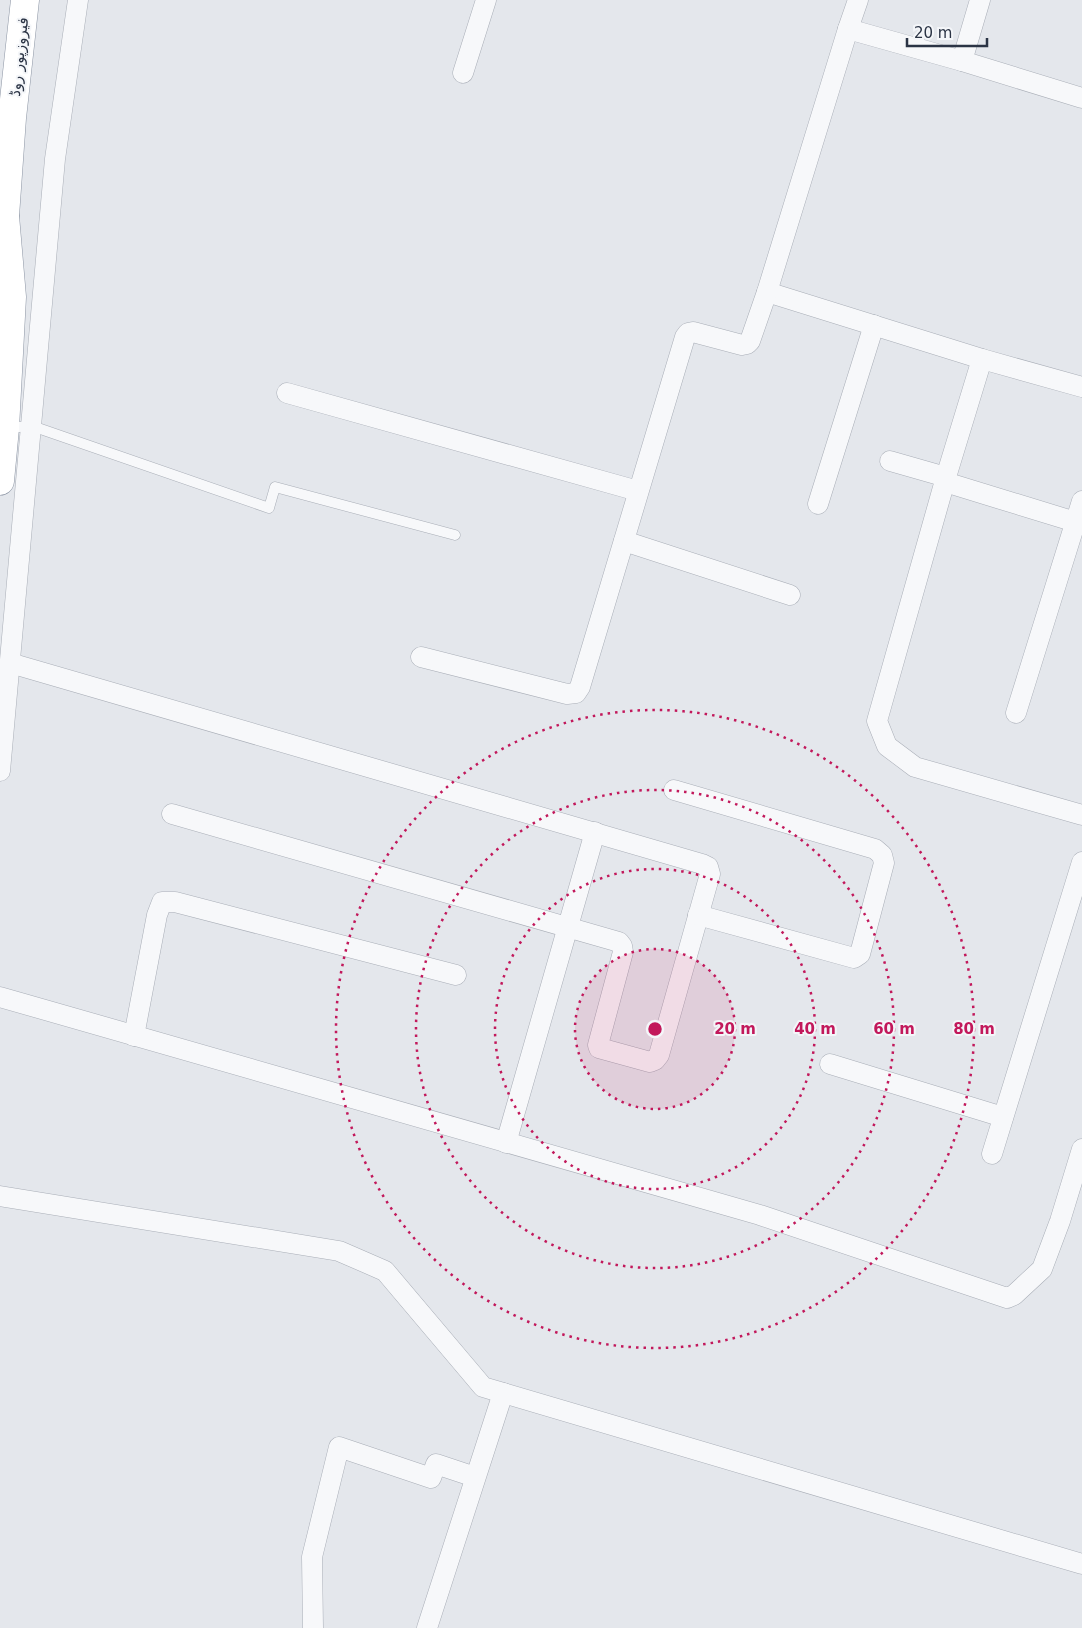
<svg xmlns="http://www.w3.org/2000/svg" width="1082" height="1628" font-family="'DejaVu Sans','Noto Sans Arabic',sans-serif">
  <style>
    .lines { fill: none; stroke-linecap: round; stroke-linejoin: round }
    .lane-casing { stroke: #a9aeb7; stroke-width: 11 }
    .street-casing { stroke: #a9aeb7; stroke-width: 21 }
    .highway-casing { stroke: #8b94a3; stroke-width: 29 }
    .lane { stroke: #f7f8fa; stroke-width: 10 }
    .street { stroke: #f7f8fa; stroke-width: 20 }
    .highway { stroke: #fff; stroke-width: 28 }
    .ring { fill: none; stroke: #c2185b; stroke-width: 2.5; stroke-dasharray: 2.5 5 }
    .labels { text-anchor: middle; stroke-width: 4; stroke-linejoin: round; paint-order: stroke }
    .street-label { font-size: 15px; fill: #2b3445; stroke: #f4f6f9 }
    .centre { fill: #c2185b; stroke: #f4f6f9; stroke-width: 2.5 }
    .ring-label { font-size: 15px; text-anchor: middle; font-weight: bold; fill: #c2185b; stroke: #f4f6f9; stroke-width: 4; stroke-linejoin: round; paint-order: stroke }
  </style>
  <rect width="100%" height="100%" fill="#e4e7ec"/>
  <g class="lines">
    <!-- lane casing -->
    <g class="lane-casing">
      <polyline id="lane" points="6,428 32,426 269,508 275,487 455,535"/>
    </g>
    <!-- street casing -->
    <g class="street-casing">
      <g id="street">
        <polyline points="858,0 848,29 962,61"/>
        <polyline points="980,0 962,61 1082,98"/>
        <polyline points="463,73 486,0"/>
        <polyline points="767,292 982,359 1082,387"/>
        <polyline points="982,359 946,477 877,721 887,746 915,767 1082,815"/>
        <polyline points="287,393 638,491"/>
        <polyline points="890,461 946,477"/>
        <polyline points="945,482 1082,524"/>
        <polyline points="818,504 874,325"/>
        <polyline points="624,541 790,595"/>
        <polyline points="421,657 567,694 576,693 580,687 685,337 688,333 693,332 742,345 747,344 750,341 767,292 848,29"/>
        <polyline points="10,663 702,864 708,867 710,874 659,1055 655,1060 650,1062 599,1048 598,1045 623,952 622,946 619,942 172,814"/>
        <polyline points="1016,713 1082,501"/>
        <polyline points="0,771 55,159 78,0"/>
        <polyline points="674,790 875,849 882,855 884,863 860,954 854,958 698,915"/>
        <polyline points="0,997 760,1215 1007,1298 1014,1295 1042,1269 1060,1221 1082,1149"/>
        <polyline points="134,1036 157,915 162,902 175,902 456,975"/>
        <polyline points="830,1064 1003,1117"/>
        <polyline points="506,1143 595,832"/>
        <polyline points="992,1154 1082,862"/>
        <polyline points="0,1196 339,1251 385,1271 483,1387 1082,1564"/>
        <polyline points="313,1628 312,1557 339,1447 431,1478 436,1464 475,1477"/>
        <polyline points="427,1628 503,1393"/>
      </g>
    </g>
    <!-- highway casing -->
    <g class="highway-casing">
      <g id="highway">
        <polyline points="0,232 5,216 12,118 25,0"/>
        <polyline points="0,481 5,428 12,297 5,216"/>
      </g>
    </g>
    <!-- lane -->
    <use href="#lane" class="lane"/>
    <!-- street -->
    <use href="#street" class="street"/>
    <!-- highway -->
    <use href="#highway" class="highway"/>
  </g>
  <!-- distance rings -->
  <circle cx="655" cy="1029" r="80" fill="#c2185b" fill-opacity=".12"/>
  <g class="ring">
    <circle cx="655" cy="1029" r="80"/>
    <circle cx="655" cy="1029" r="160"/>
    <circle cx="655" cy="1029" r="239"/>
    <circle cx="655" cy="1029" r="319"/>
  </g>
  <g class="labels">
    <!-- street labels -->
    <g class="street-label">
      <text transform="translate(19 57) rotate(-84)" y="5">فیروزپور روڈ</text>
    </g>
  </g>
  <circle cx="655" cy="1029" r="8" class="centre"/>
  <g class="ring-label">
    <text x="735" y="1034">20 m</text>
    <text x="815" y="1034">40 m</text>
    <text x="894" y="1034">60 m</text>
    <text x="974" y="1034">80 m</text>
  </g>
  <!-- scale -->
  <path d="M907 38v8h80v-8" fill="none" stroke="#2b3445" stroke-width="2.5"/>
  <text x="914" y="38" font-size="15" fill="#2b3445" stroke="#f4f6f9" stroke-width="4" paint-order="stroke">20 m</text>
</svg>
